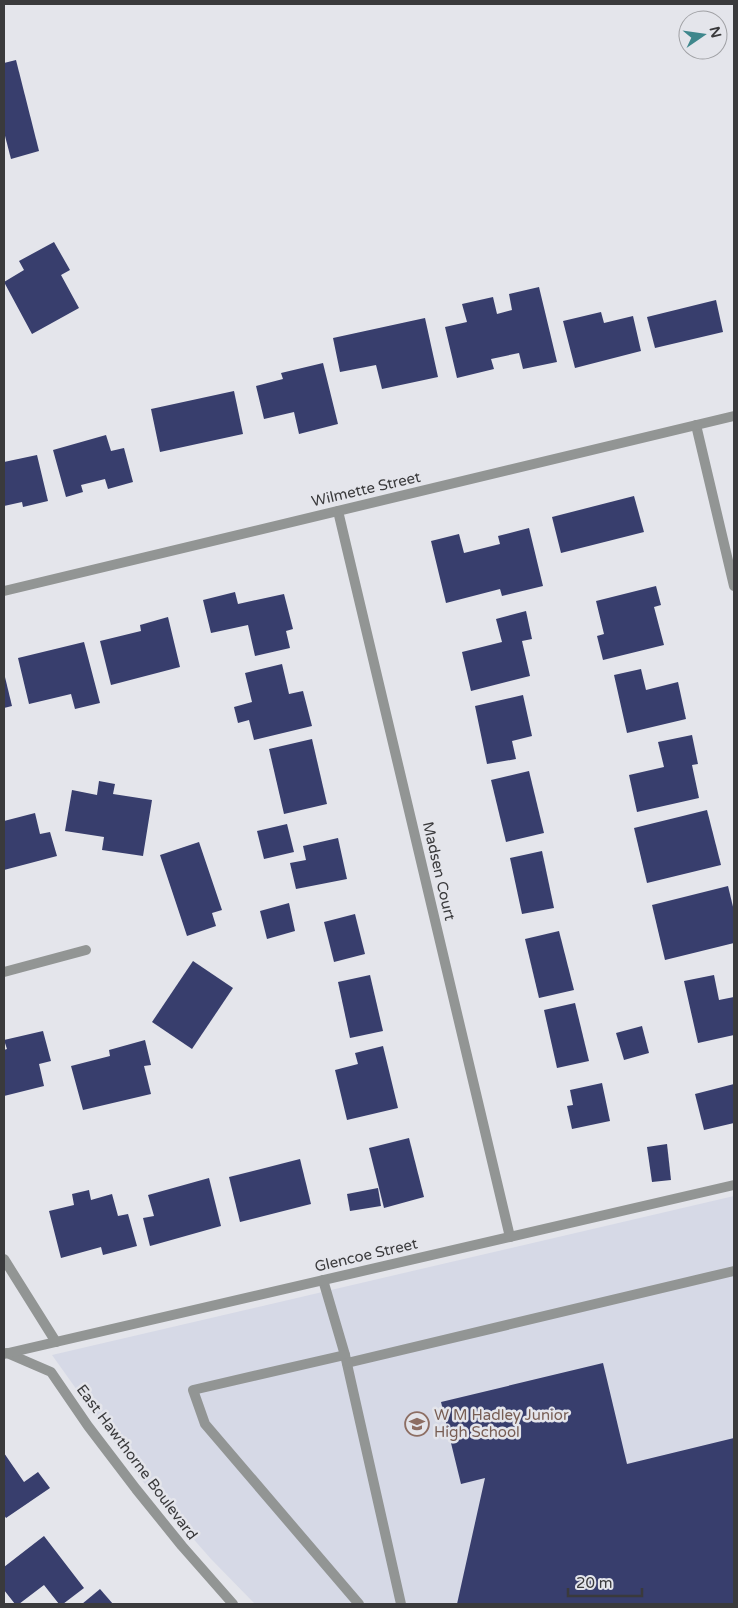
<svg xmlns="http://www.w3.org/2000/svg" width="738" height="1608" font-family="'Varela Round',sans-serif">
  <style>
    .built { fill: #d6d9e6 }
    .building { fill: #383e6d }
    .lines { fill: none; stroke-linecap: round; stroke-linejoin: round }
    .lane { stroke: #929594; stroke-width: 10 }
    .street { stroke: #929594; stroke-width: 10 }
    .labels { text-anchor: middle; stroke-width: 5; stroke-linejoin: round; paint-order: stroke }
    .street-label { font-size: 15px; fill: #3a3a3c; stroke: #e4e5eb }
    .education-label { font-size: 15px; fill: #785e54; stroke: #e4e5eb; text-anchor: start }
  </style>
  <rect width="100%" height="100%" fill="#e4e5eb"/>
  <!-- built -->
  <polygon class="built" points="734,1196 734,1604 255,1604 211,1559 139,1477 52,1355"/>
  <!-- building -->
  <g class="building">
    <polygon points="16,60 39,151 11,159 4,132 4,63"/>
    <polygon points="54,242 70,270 61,275 79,308 32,334 4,282 24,270 19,261"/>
    <polygon points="539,287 557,362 523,369 519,353 491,359 494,369 457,378 445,327 467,322 462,304 493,297 497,314 512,310 509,294"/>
    <polygon points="716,300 723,332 655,348 647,317"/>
    <polygon points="601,312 604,323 633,316 641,351 575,368 563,321"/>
    <polygon points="425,318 438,377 382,389 376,365 340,372 333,338"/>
    <polygon points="323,363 338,424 299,434 294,412 264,419 256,386 283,379 281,373"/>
    <polygon points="234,391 243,434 160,452 151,409"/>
    <polygon points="106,435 111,451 124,448 133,482 108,489 105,479 81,485 83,492 66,497 53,450"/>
    <polygon points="37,455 48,501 23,507 22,502 4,506 4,462"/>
    <polygon points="634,496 644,532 561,553 552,517"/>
    <polygon points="529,528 543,586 502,596 500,589 446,603 431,541 459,534 464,553 500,544 498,536"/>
    <polygon points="656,586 661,605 654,607 664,645 603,660 597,636 604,634 596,601"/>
    <polygon points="235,592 238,604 284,594 293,629 286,631 290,648 255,656 248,625 211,633 203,600"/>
    <polygon points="526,611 532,639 522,641 530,676 471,691 462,652 502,642 496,619"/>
    <polygon points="168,617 180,667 111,685 100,641 141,631 140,625"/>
    <polygon points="84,642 100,703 75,709 71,694 29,704 18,658"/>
    <polygon points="282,664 289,694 303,691 312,726 254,740 249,720 238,723 234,707 252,702 245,673"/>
    <polygon points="641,669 646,690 678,682 686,719 627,733 614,675"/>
    <polygon points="4,673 12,706 4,708"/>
    <polygon points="523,695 532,736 512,741 516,759 487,764 475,706"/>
    <polygon points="692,735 698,764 692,765 699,798 637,812 629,775 664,767 658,742"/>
    <polygon points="312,739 327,804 284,814 269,749"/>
    <polygon points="529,771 544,833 506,842 491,780"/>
    <polygon points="99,781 115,784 113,794 152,800 143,856 102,850 104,837 65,831 72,790 97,795"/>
    <polygon points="707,810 721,865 647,883 634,828"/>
    <polygon points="35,813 40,834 50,832 57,856 4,870 4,821"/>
    <polygon points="287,824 294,852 264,859 257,831"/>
    <polygon points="338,838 347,879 296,889 290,863 306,860 303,846"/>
    <polygon points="199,842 222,910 212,913 216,926 187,936 160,855"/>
    <polygon points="542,851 554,908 522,914 510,858"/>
    <polygon points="728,886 734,911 734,943 665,960 652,905"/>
    <polygon points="289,903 295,931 267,939 260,911"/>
    <polygon points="355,914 365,954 334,962 324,922"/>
    <polygon points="559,931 574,990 539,998 525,939"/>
    <polygon points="193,961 233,988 192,1049 152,1022"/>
    <polygon points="370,975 383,1031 350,1038 338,982"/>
    <polygon points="714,975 719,1000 734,997 734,1035 698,1043 684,981"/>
    <polygon points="575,1003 589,1061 557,1068 544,1010"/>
    <polygon points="642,1026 649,1053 624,1060 616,1033"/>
    <polygon points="43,1031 51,1061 39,1064 44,1086 4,1096 4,1050 7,1049 4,1040"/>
    <polygon points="145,1040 151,1065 144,1066 151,1094 83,1110 71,1066 110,1056 109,1050"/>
    <polygon points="383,1046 398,1108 347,1120 335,1070 358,1064 355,1053"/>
    <polygon points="602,1083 610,1121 572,1129 567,1106 573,1105 570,1090"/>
    <polygon points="734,1084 734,1123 704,1130 695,1094"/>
    <polygon points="409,1138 424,1197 384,1208 369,1148"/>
    <polygon points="667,1144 671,1180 652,1182 647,1147"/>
    <polygon points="300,1159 311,1204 240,1222 229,1177"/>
    <polygon points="209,1178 221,1226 150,1246 143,1218 154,1216 148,1195"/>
    <polygon points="378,1188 381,1206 350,1211 347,1194"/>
    <polygon points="89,1190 91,1200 112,1194 118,1216 128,1214 137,1246 103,1255 101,1247 61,1258 49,1211 74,1205 72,1194"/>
    <polygon points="603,1363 627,1464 734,1438 734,1604 457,1604 485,1478 461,1484 441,1402"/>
    <polygon points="4,1453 24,1482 38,1472 50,1488 6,1518 4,1515"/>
    <polygon points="44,1536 84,1588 63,1604 59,1604 44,1585 19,1604 15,1604 4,1590 4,1567"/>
    <polygon points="100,1589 113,1604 82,1604"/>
  </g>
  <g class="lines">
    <!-- lane -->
    <g class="lane">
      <polyline points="323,1280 345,1355 401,1604"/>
      <polyline points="345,1355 193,1390 205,1424 359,1604"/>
      <polyline points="347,1363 734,1271"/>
    </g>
    <!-- street -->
    <g class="street">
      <polyline points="696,425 734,586"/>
      <polyline points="338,511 510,1237"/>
      <polyline points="4,591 734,416"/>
      <polyline points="4,972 86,950"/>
      <polyline points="4,1259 56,1342"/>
      <polyline points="7,1353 51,1372 88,1426 136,1489 182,1546 233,1604"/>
      <polyline points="4,1354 734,1185"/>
    </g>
  </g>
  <!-- icons -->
  <defs>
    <g id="school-ring" transform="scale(1.25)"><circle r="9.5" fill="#e4e5eb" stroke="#8d6e63" stroke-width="1.5"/><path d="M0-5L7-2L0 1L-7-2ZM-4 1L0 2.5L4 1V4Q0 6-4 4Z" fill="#8d6e63"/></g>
  </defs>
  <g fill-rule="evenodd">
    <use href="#school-ring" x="417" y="1424"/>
  </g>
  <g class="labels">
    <!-- street labels -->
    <g class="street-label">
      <text transform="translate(366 489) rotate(-13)" y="5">Wilmette Street</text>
      <text transform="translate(439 871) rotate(77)" y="5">Madsen Court</text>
      <text transform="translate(366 1255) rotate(-13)" y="5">Glencoe Street</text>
      <text transform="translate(137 1462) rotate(53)" y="5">East Hawthorne Boulevard</text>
    </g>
    <!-- education labels -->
    <g class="education-label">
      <text x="434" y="1420">W M Hadley Junior<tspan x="434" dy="17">High School</tspan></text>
    </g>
  </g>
  <!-- border -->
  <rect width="738" height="1608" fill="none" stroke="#3a3a3c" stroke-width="10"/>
  <!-- north arrow -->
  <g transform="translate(703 35) rotate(77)"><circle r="24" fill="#e4e5eb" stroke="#a0a1a5"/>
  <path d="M0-4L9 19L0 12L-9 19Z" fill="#3f878c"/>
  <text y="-8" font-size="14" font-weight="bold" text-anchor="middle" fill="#3a3a3c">N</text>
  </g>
  <!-- scale -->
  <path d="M568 1588v8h74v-8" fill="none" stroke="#3a3a3c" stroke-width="2.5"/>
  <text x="576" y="1588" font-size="15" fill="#3a3a3c" stroke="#e4e5eb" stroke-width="4" paint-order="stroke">20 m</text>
</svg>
